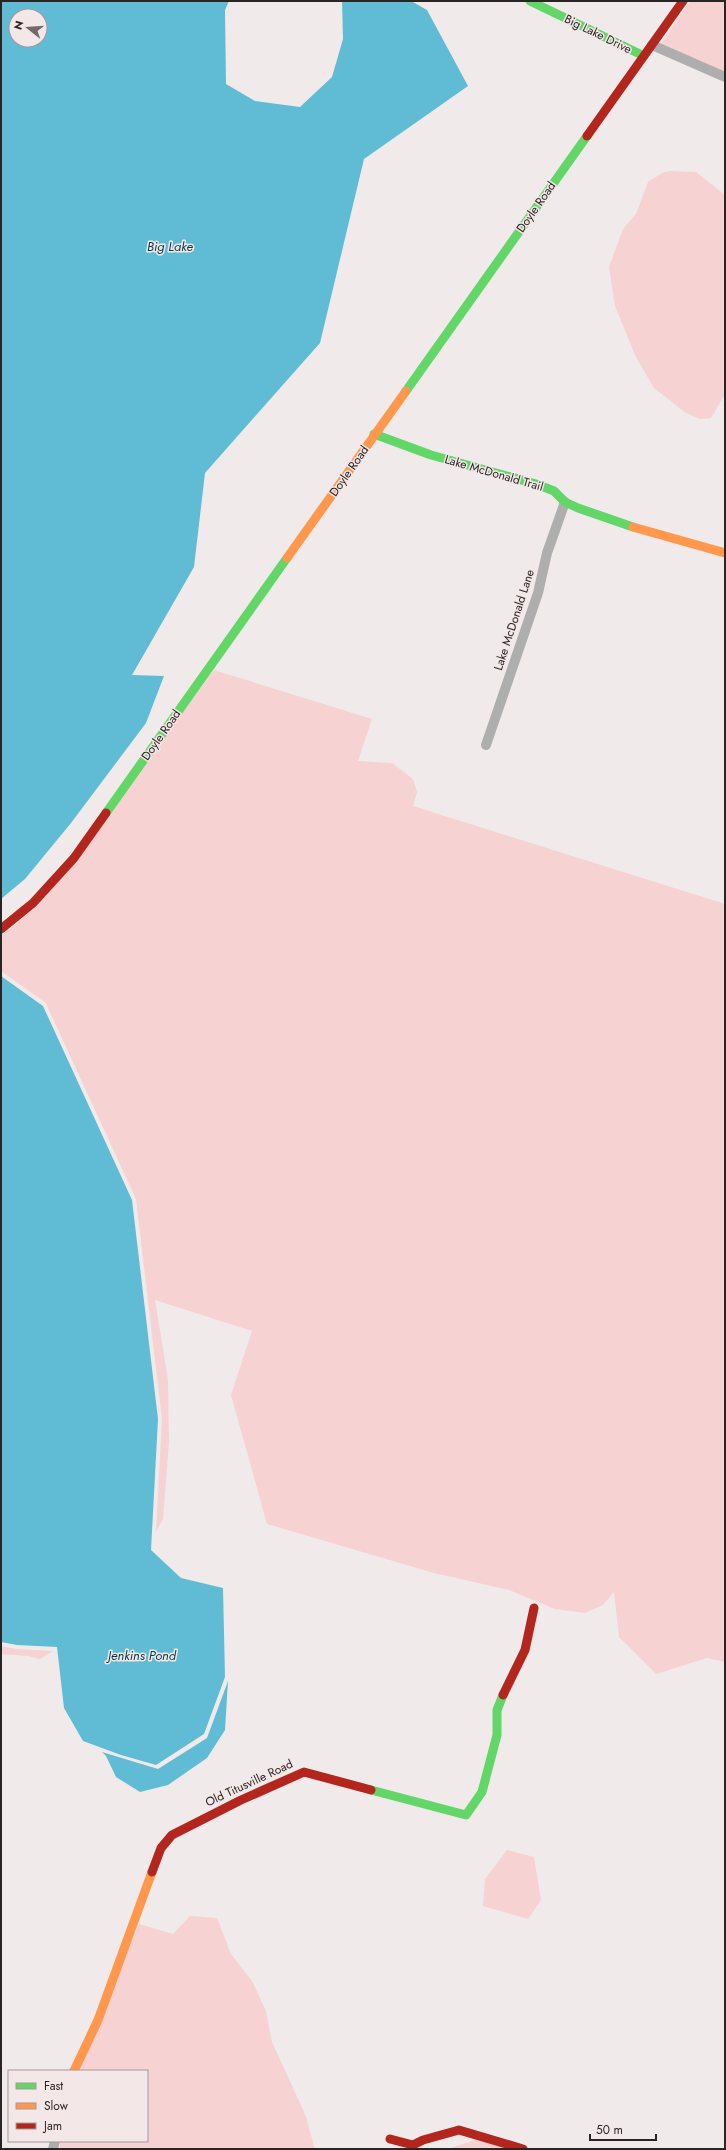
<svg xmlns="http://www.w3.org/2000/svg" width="726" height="2150" font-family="Jost,sans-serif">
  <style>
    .green { fill: #f6d2d2 }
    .water { fill: #60bcd5; fill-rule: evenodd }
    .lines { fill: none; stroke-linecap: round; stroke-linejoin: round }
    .street { stroke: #afaeae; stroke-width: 10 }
    .fast { stroke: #63d668; stroke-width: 9 }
    .slow { stroke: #ff974d; stroke-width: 9 }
    .jam { stroke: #b3261e; stroke-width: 9 }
    .labels { text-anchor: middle; stroke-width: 3; stroke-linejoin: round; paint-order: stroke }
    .street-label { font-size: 12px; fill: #2a2525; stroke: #f4e7e7 }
    .water-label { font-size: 13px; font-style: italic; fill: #003a49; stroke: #f4e7e7 }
  </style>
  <rect width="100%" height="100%" fill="#f1eaea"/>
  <!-- green -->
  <g class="green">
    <polygon points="690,1 725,1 725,72 661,44"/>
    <polygon points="671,171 696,172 725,195 725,394 711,418 700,419 686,413 654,388 636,357 615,306 609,267 623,229 636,214 648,182 664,172"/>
    <polygon points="214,670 372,719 358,761 392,763 413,779 417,792 413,806 725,904 725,1662 707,1658 656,1674 619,1637 614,1592 603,1605 585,1613 555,1609 509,1590 434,1573 267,1524 231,1395 252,1331 155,1300 168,1380 169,1442 163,1519 156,1532 162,1419 136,1199 48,1008 46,1003 1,971 1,936 37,906"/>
    <polygon points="1,1646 16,1649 53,1651 40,1659 28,1656 1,1654"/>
    <polygon points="507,1850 534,1857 541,1900 528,1919 483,1906 485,1879"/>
    <polygon points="190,1916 217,1918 231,1954 252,1981 266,2011 272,2042 305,2114 315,2149 59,2149 61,2141 147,2141 147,2071 79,2071 139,1924 173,1934"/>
    <polygon points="477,2139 508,2149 448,2149"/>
  </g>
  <!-- water -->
  <g class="water">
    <path d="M1 1H229L225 10 226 84 255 101 300 107 332 77 343 39 342 1H411L427 10 468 86 364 159 320 343 205 473 194 567 132 675 164 676 146 723 71 823 25 879 1 899ZM16 16H40V40H16Z"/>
    <polygon points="1,976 43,1006 132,1200 158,1419 151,1550 181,1578 223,1588 225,1677 204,1734 156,1765 121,1755 83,1741 64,1708 57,1647 17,1645 1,1642"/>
    <polygon points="228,1681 225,1730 207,1758 168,1785 140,1792 116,1777 106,1756 102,1752 158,1769 207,1738"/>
  </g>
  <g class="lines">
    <!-- street -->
    <g class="street">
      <polyline points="652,45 725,77"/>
      <polyline points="486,745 538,593 547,553 565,502"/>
      <polyline points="53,2149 55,2141"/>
    </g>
    <!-- fast -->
    <g class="fast">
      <polyline points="530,1 644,56"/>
      <polyline points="406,391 587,136"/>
      <polyline points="374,434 431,455 536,484 554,491 565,502 578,508 633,527"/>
      <polyline points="106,813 287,558"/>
      <polyline points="371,1790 466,1815 482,1792 497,1735 497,1710 503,1695"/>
    </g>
    <!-- slow -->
    <g class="slow">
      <polyline points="633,527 725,553"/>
      <polyline points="287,558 406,391"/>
      <polyline points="74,2071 98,2020 152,1872"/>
    </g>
    <!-- jam -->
    <g class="jam">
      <polyline points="587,136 683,1"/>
      <polyline points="1,929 33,903 74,858 106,813"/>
      <polyline points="503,1695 525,1650 534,1608"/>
      <polyline points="152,1872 161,1848 172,1835 241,1800 304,1772 371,1790"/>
      <polyline points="390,2139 413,2145 423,2140 459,2130 523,2149"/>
    </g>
  </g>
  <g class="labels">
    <!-- street labels -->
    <g class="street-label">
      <text transform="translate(598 34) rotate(26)" y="4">Big Lake Drive</text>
      <text transform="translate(536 207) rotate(-55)" y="4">Doyle Road</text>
      <text transform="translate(349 471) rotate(-55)" y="4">Doyle Road</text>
      <text transform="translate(494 473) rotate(16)" y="4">Lake McDonald Trail</text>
      <text transform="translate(514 620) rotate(-72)" y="4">Lake McDonald Lane</text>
      <text transform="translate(161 735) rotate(-55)" y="4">Doyle Road</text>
      <text transform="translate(249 1783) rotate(-25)" y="4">Old Titusville Road</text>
    </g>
    <!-- water labels -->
    <g class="water-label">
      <text x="170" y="251">Big Lake</text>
      <text x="142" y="1660">Jenkins Pond</text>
    </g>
  </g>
  <!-- border -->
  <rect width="726" height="2150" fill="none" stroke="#2a2525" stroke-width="4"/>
  <!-- legend -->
  <rect x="8" y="2070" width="140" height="72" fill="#f4e7e7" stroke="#a39999"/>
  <rect x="16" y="2083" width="20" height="6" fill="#63d668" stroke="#a39999"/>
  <text x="44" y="2090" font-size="12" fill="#2a2525">Fast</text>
  <rect x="16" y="2103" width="20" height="6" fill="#ff974d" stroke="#a39999"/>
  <text x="44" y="2110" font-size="12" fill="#2a2525">Slow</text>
  <rect x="16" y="2123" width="20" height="6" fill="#b3261e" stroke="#a39999"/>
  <text x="44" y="2130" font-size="12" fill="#2a2525">Jam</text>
  <!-- north arrow -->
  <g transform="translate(28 28) rotate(287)"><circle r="19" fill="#f4e7e7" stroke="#a39999"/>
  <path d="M0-3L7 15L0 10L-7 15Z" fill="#706a6a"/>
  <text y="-6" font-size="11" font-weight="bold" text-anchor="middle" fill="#2a2525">N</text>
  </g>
  <!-- scale -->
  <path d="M590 2134v6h66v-6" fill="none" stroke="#2a2525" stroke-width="2"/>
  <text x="596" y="2134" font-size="12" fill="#2a2525" stroke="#f4e7e7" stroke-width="3" paint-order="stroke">50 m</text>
</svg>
